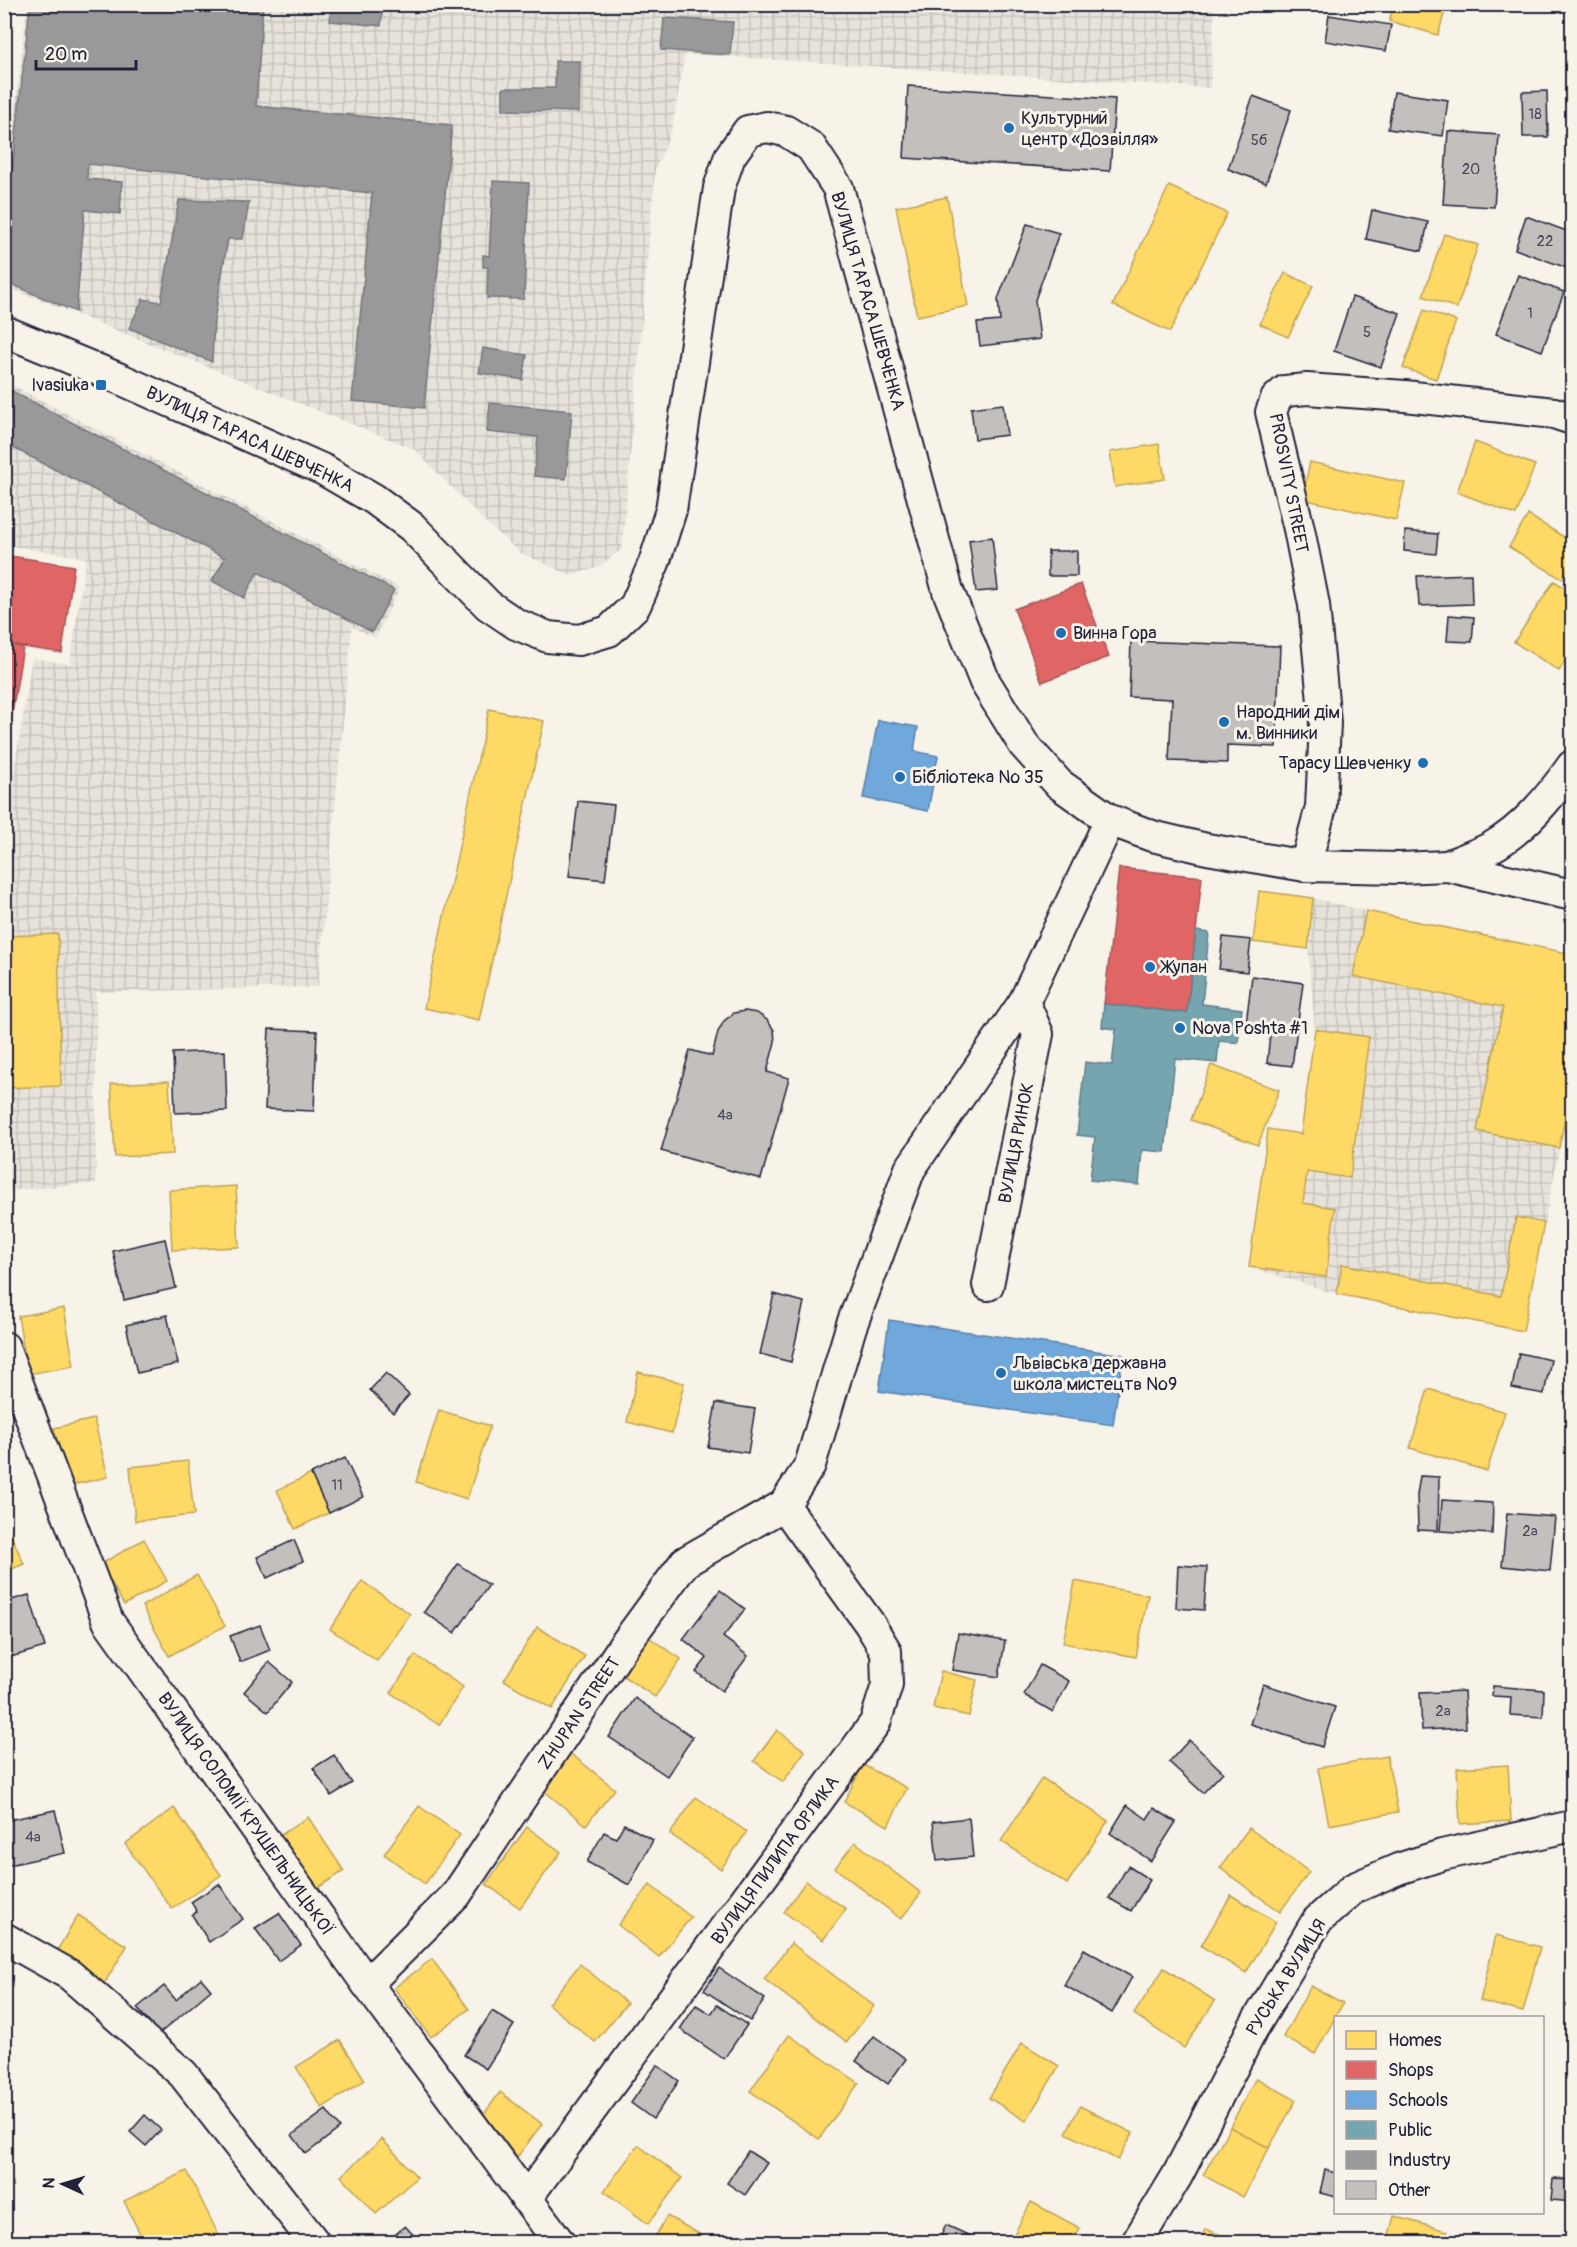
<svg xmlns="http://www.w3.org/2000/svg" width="1577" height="2247" font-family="Pangolin,sans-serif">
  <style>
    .industrial { fill: url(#industrial-grid) }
    .homes { fill: #ffd966; stroke: #bda259; stroke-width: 1.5 }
    .shops { fill: #e06666; stroke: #a75259; stroke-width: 1.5 }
    .schools { fill: #6fa8dc; stroke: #5880ac; stroke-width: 1.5 }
    .public { fill: #76a5af; stroke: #5d7e8c; stroke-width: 1.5 }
    .industry { fill: #999; stroke: #75757d; stroke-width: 1.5 }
    .building { fill: #c2bfbd; stroke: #22223b; stroke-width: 1.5 }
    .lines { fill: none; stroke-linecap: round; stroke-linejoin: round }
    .street-casing { stroke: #22223b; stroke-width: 34 }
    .street { stroke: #f7f3e8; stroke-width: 30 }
    .poi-dot { fill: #1f6fb2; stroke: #f7f3e8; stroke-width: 2 }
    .labels { text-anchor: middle; stroke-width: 6; stroke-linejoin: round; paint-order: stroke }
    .number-label { font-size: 15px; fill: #4a495c }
    .poi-label { font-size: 18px; fill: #22223b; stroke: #f7f3e8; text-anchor: start }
    .street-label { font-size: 18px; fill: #22223b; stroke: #f7f3e8 }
  </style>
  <defs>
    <pattern id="industrial-grid" width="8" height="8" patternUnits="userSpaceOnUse" patternTransform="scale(1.5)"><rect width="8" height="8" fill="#e7e3db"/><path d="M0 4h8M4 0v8" fill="none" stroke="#c6c2bd"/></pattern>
  </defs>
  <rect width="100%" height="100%" fill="#f7f3e8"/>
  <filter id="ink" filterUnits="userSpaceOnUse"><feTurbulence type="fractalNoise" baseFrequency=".0167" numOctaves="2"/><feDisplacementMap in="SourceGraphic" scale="12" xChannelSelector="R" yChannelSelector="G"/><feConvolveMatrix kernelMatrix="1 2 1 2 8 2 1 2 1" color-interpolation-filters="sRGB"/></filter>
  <g filter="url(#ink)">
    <!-- industrial -->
    <g class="industrial">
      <polygon points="27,5 1215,5 1210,88 685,54 672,129 655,171 622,549 597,568 570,575 519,552 484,521 414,449 5,286 5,208"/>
      <polygon points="4,381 400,588 375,638 352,627 318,987 96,992 96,1183 5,1191 5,829 32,658 70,664 86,558 5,545"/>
      <polygon points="1313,898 1366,911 1572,954 1572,1085 1523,1331 1337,1294 1249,1267 1268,1129 1301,1133 1315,1029 1308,949"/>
    </g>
    <!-- homes -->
    <g class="homes">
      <polygon points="1394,4 1447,4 1438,35 1389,21"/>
      <polygon points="1169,186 1227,213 1170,332 1113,305"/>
      <polygon points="947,197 968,306 917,316 896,207"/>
      <polygon points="1444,234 1478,245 1457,308 1423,296"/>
      <polygon points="1285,273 1313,286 1288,337 1260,324"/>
      <polygon points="1424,310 1456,321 1436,379 1403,368"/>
      <polygon points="1475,442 1535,465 1516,515 1457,492"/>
      <polygon points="1159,444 1165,479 1115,487 1110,452"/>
      <polygon points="1310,462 1405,483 1396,520 1302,499"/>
      <polygon points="1528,515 1572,542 1572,562 1562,579 1509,547"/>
      <polygon points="1554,581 1572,592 1572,650 1559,671 1514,642"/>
      <polygon points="489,709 544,721 479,1020 424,1008"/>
      <polygon points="1259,891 1313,898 1308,949 1253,942"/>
      <polygon points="1366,911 1572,954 1572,1085 1559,1148 1477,1131 1503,1007 1353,976"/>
      <polygon points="58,934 61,1086 4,1088 4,936"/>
      <polygon points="1315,1029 1369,1037 1350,1178 1307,1172 1303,1203 1335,1208 1326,1277 1249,1267 1268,1129 1301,1134"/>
      <polygon points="1211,1065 1279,1090 1258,1145 1191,1120"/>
      <polygon points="169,1081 173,1154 115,1157 111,1084"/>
      <polygon points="236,1186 239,1247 172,1250 169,1190"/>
      <polygon points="1516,1217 1544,1223 1523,1331 1337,1294 1342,1264 1501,1296"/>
      <polygon points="64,1308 74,1366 28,1374 18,1316"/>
      <polygon points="638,1372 684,1383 672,1433 627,1422"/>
      <polygon points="1428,1389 1505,1412 1487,1471 1410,1448"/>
      <polygon points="439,1410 490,1426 467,1499 416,1482"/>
      <polygon points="94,1419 108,1477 67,1486 54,1428"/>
      <polygon points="188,1461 194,1515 135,1521 130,1467"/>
      <polygon points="311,1474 329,1513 295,1529 277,1490"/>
      <polygon points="4,1519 24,1564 4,1572"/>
      <polygon points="144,1539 167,1581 124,1605 101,1564"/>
      <polygon points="197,1575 225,1626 169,1656 142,1606"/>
      <polygon points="362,1581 410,1614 377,1661 330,1629"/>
      <polygon points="1075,1581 1148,1595 1136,1657 1063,1643"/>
      <polygon points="537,1627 585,1656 552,1709 504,1680"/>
      <polygon points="647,1636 681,1659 655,1697 620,1674"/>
      <polygon points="415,1655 463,1687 439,1725 391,1693"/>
      <polygon points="941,1671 977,1680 969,1716 933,1708"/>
      <polygon points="777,1730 805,1751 783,1782 754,1761"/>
      <polygon points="566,1750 615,1789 586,1825 538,1786"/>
      <polygon points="1387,1756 1398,1812 1329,1825 1318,1768"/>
      <polygon points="863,1765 907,1788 888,1826 844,1802"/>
      <polygon points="1508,1765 1511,1821 1460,1824 1457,1768"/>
      <polygon points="1042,1778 1108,1821 1067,1884 1001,1841"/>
      <polygon points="696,1797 747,1832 721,1869 670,1834"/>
      <polygon points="419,1806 460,1835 425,1884 384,1854"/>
      <polygon points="174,1808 221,1875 172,1909 125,1844"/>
      <polygon points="308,1817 344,1871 310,1893 275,1839"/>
      <polygon points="527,1827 561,1852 520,1908 486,1884"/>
      <polygon points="1249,1828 1309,1872 1280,1912 1220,1868"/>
      <polygon points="855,1842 921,1893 901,1919 835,1868"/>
      <polygon points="806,1881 846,1909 823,1940 784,1912"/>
      <polygon points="650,1885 691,1917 659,1957 618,1925"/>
      <polygon points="1231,1895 1276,1922 1246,1973 1201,1946"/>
      <polygon points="78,1915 127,1946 104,1984 55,1954"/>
      <polygon points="1496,1935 1540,1947 1523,2012 1480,2001"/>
      <polygon points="791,1943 874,2006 847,2042 764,1979"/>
      <polygon points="432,1959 469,2009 431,2037 394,1988"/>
      <polygon points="580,1964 627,2003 595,2042 548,2004"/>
      <polygon points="1164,1968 1215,2001 1184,2048 1134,2014"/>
      <polygon points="1311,1986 1343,2003 1315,2054 1283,2037"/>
      <polygon points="789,2035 859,2083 819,2139 750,2091"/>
      <polygon points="340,2040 365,2080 322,2108 296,2067"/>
      <polygon points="1022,2043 1059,2066 1026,2121 989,2098"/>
      <polygon points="1256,2078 1296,2100 1269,2148 1230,2127"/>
      <polygon points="500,2092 542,2124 518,2156 476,2125"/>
      <polygon points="1080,2106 1133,2133 1118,2160 1066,2133"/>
      <polygon points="1230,2127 1269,2148 1243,2197 1203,2175"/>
      <polygon points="382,2139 417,2177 376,2214 341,2176"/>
      <polygon points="638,2145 682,2178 648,2224 604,2191"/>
      <polygon points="187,2171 222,2242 144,2242 124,2201"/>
      <polygon points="1031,2202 1080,2228 1072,2242 1010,2242"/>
      <polygon points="667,2216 714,2242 652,2242"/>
      <polygon points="1394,2216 1447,2231 1444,2242 1387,2242"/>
      <polygon points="1205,2229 1239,2242 1200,2242"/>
    </g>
    <!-- shops -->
    <g class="shops">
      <polygon points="4,555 74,566 62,653 4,644"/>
      <polygon points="1081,584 1109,657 1042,682 1014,609"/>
      <polygon points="4,644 23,647 4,762"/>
      <polygon points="1119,868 1202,877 1187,1013 1104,1004"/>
    </g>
    <!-- schools -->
    <g class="schools">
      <polygon points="878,720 918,727 914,751 938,756 928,811 863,798"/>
      <polygon points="889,1320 1123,1355 1113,1425 879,1391"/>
    </g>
    <!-- public -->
    <polygon class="public" points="1196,931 1209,933 1202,1004 1242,1009 1238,1043 1219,1041 1217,1063 1175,1059 1165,1152 1142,1150 1139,1185 1090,1180 1095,1137 1077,1135 1085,1062 1112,1065 1116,1029 1102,1027 1104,1004 1187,1013"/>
    <!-- industry -->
    <g class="industry">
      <polygon points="30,4 263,4 256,106 452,125 424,408 352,401 372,193 88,164 87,179 122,182 120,214 85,210 76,312 4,281 4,247"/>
      <polygon points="331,4 383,4 381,26 330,21"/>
      <polygon points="1110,4 1140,4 1140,9 1109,7"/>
      <polygon points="664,18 733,22 730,55 661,50"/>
      <polygon points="555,61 580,61 579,112 503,110 503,88 555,88"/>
      <polygon points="493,181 529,183 524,299 487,298 488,267 483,267 483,255 489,256"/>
      <polygon points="179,200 249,202 243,239 228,239 214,321 212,362 129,328 143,299 161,302"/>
      <polygon points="483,348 527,355 523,380 479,373"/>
      <polygon points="4,387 394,590 372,632 258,572 244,598 212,581 225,558 4,443"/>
      <polygon points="490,403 572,411 566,479 534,476 538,437 487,432"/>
    </g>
    <!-- building -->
    <g class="building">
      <polygon points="1329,15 1391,25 1386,51 1325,41"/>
      <polygon points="908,86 1115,99 1110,171 904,158"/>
      <polygon points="1547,91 1548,137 1523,137 1522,92"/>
      <polygon points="1394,92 1448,100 1443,136 1388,129"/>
      <polygon points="1253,96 1291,110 1266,183 1228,169"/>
      <polygon points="1448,131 1499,135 1494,207 1443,204"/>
      <polygon points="1372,210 1428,222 1422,251 1366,239"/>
      <polygon points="1526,216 1572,233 1572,252 1567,268 1515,249"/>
      <polygon points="1027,224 1059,233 1035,300 1040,339 980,346 977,323 1000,321 998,299"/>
      <polygon points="1518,275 1564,292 1542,351 1496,334"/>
      <polygon points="1352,297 1400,313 1381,367 1334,351"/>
      <polygon points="1003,404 1007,435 975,439 971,408"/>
      <polygon points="1405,531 1438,534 1436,554 1404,551"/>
      <polygon points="992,537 998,590 976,592 969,540"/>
      <rect x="1048" y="551" width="29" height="25"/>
      <polygon points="1471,574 1472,604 1419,606 1417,576"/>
      <polygon points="1449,615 1474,617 1472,642 1447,641"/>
      <polygon points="1131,641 1280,646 1276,747 1227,745 1227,763 1169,761 1172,699 1129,697"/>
      <polygon points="578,801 614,805 605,880 569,876"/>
      <polygon points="1223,937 1251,940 1247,972 1219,969"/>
      <polygon points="1252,976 1303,983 1292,1066 1267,1063 1270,1035 1245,1031"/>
      <polygon points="745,1011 757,1013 767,1020 774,1030 775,1042 767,1072 789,1078 761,1179 661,1151 690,1050 712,1056 718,1032 724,1021 734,1013"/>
      <polygon points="269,1029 317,1031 314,1111 265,1109"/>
      <polygon points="225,1051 227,1111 175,1113 173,1053"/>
      <polygon points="165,1239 176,1288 124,1300 113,1251"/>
      <polygon points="774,1294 804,1302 791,1362 760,1354"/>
      <polygon points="167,1315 178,1364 137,1373 126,1325"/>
      <polygon points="1519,1353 1551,1360 1544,1394 1512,1388"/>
      <polygon points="386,1373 409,1395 393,1413 370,1390"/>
      <polygon points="716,1403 755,1409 748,1453 708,1447"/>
      <polygon points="345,1458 363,1497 329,1513 311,1474"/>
      <polygon points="1420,1476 1439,1477 1438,1531 1418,1530 1417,1495"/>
      <polygon points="1442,1500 1493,1503 1492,1534 1440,1531"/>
      <polygon points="1507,1513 1555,1517 1550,1571 1502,1566"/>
      <polygon points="294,1540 303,1561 267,1578 257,1557"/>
      <polygon points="458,1564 489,1585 455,1633 424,1612"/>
      <polygon points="1178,1565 1207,1567 1204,1610 1176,1608"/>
      <polygon points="720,1590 745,1609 723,1637 748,1656 722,1691 696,1672 707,1658 683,1639"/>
      <polygon points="29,1595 45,1647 4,1659 4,1602"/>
      <polygon points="260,1625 270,1650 240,1662 230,1636"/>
      <polygon points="958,1633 1005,1641 999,1677 952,1670"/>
      <polygon points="269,1662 292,1682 268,1712 244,1692"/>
      <polygon points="1040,1665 1069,1681 1053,1712 1024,1695"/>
      <polygon points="1263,1684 1335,1707 1322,1747 1250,1724"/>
      <polygon points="1493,1686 1544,1690 1543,1717 1510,1715 1511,1697 1492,1696"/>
      <polygon points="1464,1691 1466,1728 1422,1730 1420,1693"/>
      <polygon points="635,1698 693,1737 667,1776 609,1737"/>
      <polygon points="1189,1740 1223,1772 1203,1793 1169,1762"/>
      <polygon points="334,1755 352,1783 331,1796 313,1768"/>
      <polygon points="1127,1805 1147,1819 1154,1808 1176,1822 1151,1861 1110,1833"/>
      <polygon points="55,1810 65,1853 4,1866 4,1821"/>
      <polygon points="969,1818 973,1857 937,1861 933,1822"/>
      <polygon points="624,1824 653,1840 629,1885 587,1862 604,1832 616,1838"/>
      <polygon points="1128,1866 1150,1880 1131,1911 1109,1898"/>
      <polygon points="219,1884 243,1919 209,1942 192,1915 197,1912 191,1902"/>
      <polygon points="279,1913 301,1945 278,1961 255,1928"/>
      <polygon points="1084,1949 1132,1977 1112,2013 1064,1985"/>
      <polygon points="719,1968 765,1999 750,2021 704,1990"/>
      <polygon points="201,1978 211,1990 159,2034 137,2008 164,1986 176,2000"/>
      <polygon points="696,2005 711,2014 717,2005 747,2025 724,2059 680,2029"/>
      <polygon points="492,2011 514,2025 486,2069 464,2055"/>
      <polygon points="874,2036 906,2059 888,2084 856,2061"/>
      <polygon points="657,2065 679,2081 653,2119 631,2103"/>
      <polygon points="326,2110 340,2128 306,2154 292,2135"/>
      <polygon points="145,2115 161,2130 146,2146 130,2132"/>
      <polygon points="748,2151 767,2163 745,2195 727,2183"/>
      <polygon points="1325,2170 1336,2173 1336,2197 1320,2193"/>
      <polygon points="1553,2179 1572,2180 1572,2202 1551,2200"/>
      <polygon points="946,2225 977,2239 975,2242 938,2242"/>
      <polygon points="405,2226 420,2242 387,2242"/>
      <polygon points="1278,2235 1301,2242 1276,2242"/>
    </g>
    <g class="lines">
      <!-- street casing -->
      <g class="street-casing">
        <g id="street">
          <polyline points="4,331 118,378 324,470 374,499 412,527 488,605 516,624 548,637 579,640 609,631 635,606 654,563 671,510 719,188 730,156 748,131 767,127 786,131 811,147 838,188 948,591 985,682 1024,745 1059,784 1110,820 1152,836 1207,849 1305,866 1400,868 1447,866 1572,895"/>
          <polyline points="1305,866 1321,807 1325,723 1314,605 1299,529 1271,412 1276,399 1285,391 1307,389 1405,396 1554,413 1572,419"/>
          <path d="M1447 866C1461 860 1476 855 1490 848 1524 829 1550 797 1572 766"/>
          <polyline points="988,1285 1038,1034 1024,1002"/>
          <polyline points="4,1347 108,1621 367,1984 559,2242"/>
          <polyline points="4,1938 70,1975 183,2074 314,2242"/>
          <polyline points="367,1984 456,1895 622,1648 685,1562 784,1505 810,1465 851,1327 910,1169 1024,1002 1110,820"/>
          <polyline points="526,2199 875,1723 887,1685 886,1651 869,1623 784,1505"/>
          <polyline points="1137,2242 1177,2176 1253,2028 1317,1921 1354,1888 1398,1869 1442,1855 1572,1826"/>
        </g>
      </g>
      <!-- street -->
      <use href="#street" class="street"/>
    </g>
  </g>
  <!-- markers -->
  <g class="poi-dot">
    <circle cx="1009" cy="128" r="6"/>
    <rect x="95" y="379" width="12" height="12" rx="3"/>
    <circle cx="1061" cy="633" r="6"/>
    <circle cx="1224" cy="722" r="6"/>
    <circle cx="1423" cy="763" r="6"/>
    <circle cx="900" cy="777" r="6"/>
    <circle cx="1150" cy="967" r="6"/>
    <circle cx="1180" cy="1028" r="6"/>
    <circle cx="1001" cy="1373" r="6"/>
  </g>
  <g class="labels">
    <!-- number labels -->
    <g class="number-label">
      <text x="1535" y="119">18</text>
      <text x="1259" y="145">5б</text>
      <text x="1471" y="174">20</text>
      <text x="1545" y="246">22</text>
      <text x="1530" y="318">1</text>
      <text x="1367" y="337">5</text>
      <text x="725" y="1120">4а</text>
      <text x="337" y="1490">11</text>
      <text x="1530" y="1536">2а</text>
      <text x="1443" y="1716">2а</text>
      <text x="33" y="1842">4а</text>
    </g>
    <!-- poi labels -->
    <g class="poi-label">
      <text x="1021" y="124">Культурний<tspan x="1021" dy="21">центр «Дозвілля»</tspan></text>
      <text x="89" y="391" text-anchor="end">Ivasiuka</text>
      <text x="1073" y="639">Винна Гора</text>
      <text x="1236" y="718">Народний дім<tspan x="1236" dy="21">м. Винники</tspan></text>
      <text x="1411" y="769" text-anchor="end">Тарасу Шевченку</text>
      <text x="912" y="783">Бібліотека № 35</text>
      <text x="1162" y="973">Жупан</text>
      <text x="1192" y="1034">Nova Poshta #1</text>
      <text x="1013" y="1369">Львівська державна<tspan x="1013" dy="21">школа мистецтв №9</tspan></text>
    </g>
    <!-- street labels -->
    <g class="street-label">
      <text transform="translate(868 301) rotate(74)" y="6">ВУЛИЦЯ ТАРАСА ШЕВЧЕНКА</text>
      <text transform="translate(250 439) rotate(25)" y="6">ВУЛИЦЯ ТАРАСА ШЕВЧЕНКА</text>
      <text transform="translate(1289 483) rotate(79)" y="6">PROSVITY STREET</text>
      <text transform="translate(1016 1143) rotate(-79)" y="6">ВУЛИЦЯ РИНОК</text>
      <text transform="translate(579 1713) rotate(-56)" y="6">ZHUPAN STREET</text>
      <text transform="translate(246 1814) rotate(55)" y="6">ВУЛИЦЯ СОЛОМІЇ КРУШЕЛЬНИЦЬКОЇ</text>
      <text transform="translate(775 1860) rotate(-54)" y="6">ВУЛИЦЯ ПИЛИПА ОРЛИКА</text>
      <text transform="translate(1286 1977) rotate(-58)" y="6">РУСЬКА ВУЛИЦЯ</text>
    </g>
  </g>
  <!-- margin -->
  <rect width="1577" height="2247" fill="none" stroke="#f7f3e8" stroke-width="24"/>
  <rect x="12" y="12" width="1553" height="2223" fill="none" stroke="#22223b" stroke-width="2" filter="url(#ink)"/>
  <!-- legend -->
  <rect x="1334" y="2016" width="210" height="198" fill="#f7f3e8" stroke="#a29fa3" stroke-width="1.5"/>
  <rect x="1346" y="2031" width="30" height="18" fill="#ffd966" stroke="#a29fa3" stroke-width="1.5"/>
  <text x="1388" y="2046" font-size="18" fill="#22223b">Homes</text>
  <rect x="1346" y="2061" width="30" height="18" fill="#e06666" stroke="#a29fa3" stroke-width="1.5"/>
  <text x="1388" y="2076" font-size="18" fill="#22223b">Shops</text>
  <rect x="1346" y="2091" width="30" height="18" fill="#6fa8dc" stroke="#a29fa3" stroke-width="1.5"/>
  <text x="1388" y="2106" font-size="18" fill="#22223b">Schools</text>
  <rect x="1346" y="2121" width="30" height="18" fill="#76a5af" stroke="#a29fa3" stroke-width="1.5"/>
  <text x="1388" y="2136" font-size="18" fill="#22223b">Public</text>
  <rect x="1346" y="2151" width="30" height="18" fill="#999999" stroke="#a29fa3" stroke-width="1.5"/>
  <text x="1388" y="2166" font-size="18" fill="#22223b">Industry</text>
  <rect x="1346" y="2181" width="30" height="18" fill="#c2bfbd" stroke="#a29fa3" stroke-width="1.5"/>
  <text x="1388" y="2196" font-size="18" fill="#22223b">Other</text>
  <!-- north arrow -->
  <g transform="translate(63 2184) rotate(274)" stroke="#f7f3e8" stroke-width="4.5" paint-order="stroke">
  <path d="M0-4.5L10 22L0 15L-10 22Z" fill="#22223b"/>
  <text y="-9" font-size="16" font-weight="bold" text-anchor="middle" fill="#22223b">N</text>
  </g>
  <!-- scale -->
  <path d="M36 60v9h100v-9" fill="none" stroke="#22223b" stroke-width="3"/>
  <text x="45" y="60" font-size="18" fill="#22223b" stroke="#f7f3e8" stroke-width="4.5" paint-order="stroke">20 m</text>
</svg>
